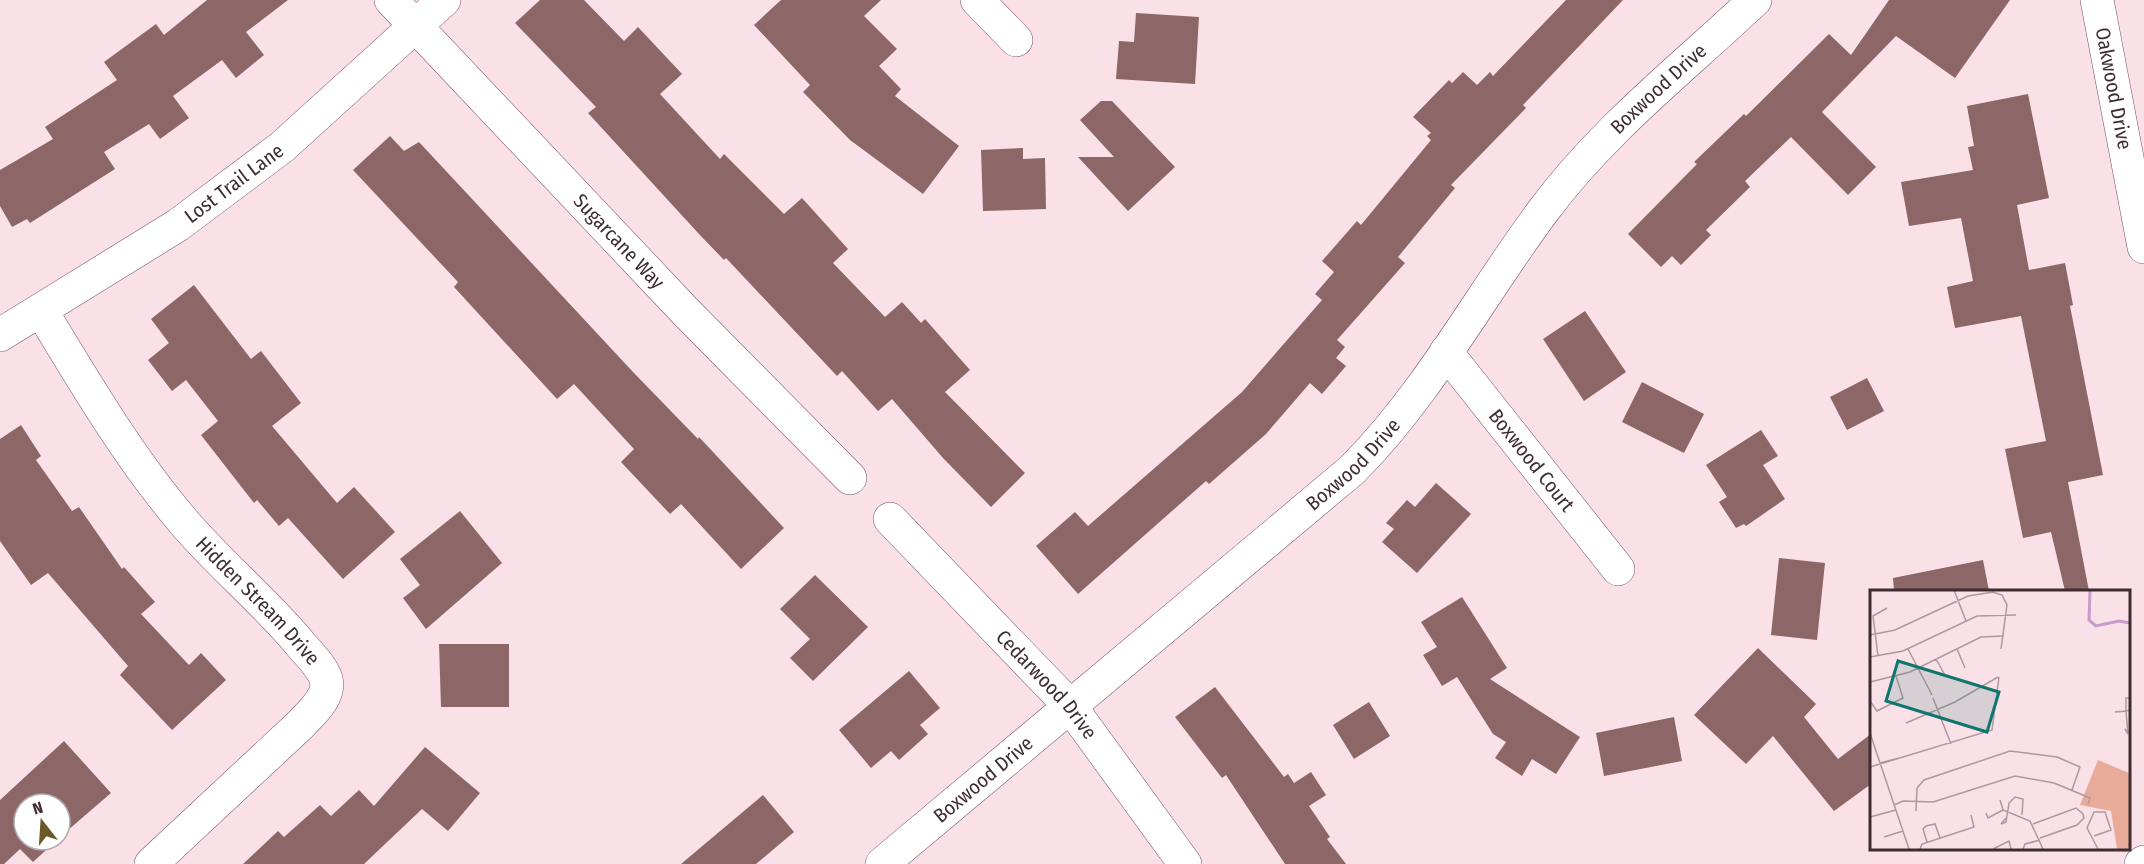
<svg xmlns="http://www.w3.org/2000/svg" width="2144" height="864" font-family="'Fira Sans Condensed',sans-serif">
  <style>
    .building { fill: #8d6667 }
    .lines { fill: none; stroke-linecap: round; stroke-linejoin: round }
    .minor-casing { stroke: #77535e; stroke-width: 34 }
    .minor { stroke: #fff; stroke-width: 33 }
    .labels { text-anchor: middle; stroke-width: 6; stroke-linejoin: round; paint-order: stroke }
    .street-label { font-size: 20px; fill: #3d2d32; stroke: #fff }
    .inset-river { fill: none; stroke: #c59cca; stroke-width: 3 }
    .inset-road { fill: none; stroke: #ae989f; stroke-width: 1.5 }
    .view { fill: #0f766e; fill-opacity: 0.15; stroke: #0f766e; stroke-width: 3 }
    .inset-edge { fill: none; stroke: #3d2d32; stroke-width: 3 }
  </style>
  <rect width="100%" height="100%" fill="#fae0e7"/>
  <!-- building -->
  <g class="building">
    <polygon points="207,0 288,0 246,32 264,55 236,78 222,60 173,96 189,118 160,139 149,124 104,152 115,169 30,223 27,219 12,227 0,206 0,170 53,139 45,127 117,80 104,62 156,24 164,35"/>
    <polygon points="540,0 584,0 624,41 638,27 682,74 660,94 720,159 724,154 784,214 802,198 848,249 833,263 885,317 902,302 921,323 925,319 970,370 945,392 1025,473 991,507 943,458 892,399 878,411 842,371 837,376 726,258 724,260 699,234 588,113 596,107 515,23"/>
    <polygon points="781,0 881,0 864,16 897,49 879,66 901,89 895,96 959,146 923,194 850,140 803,92 810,85 754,25"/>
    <polygon points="1566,0 1623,0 1523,105 1526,108 1451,185 1455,188 1398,257 1405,263 1337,340 1345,347 1336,358 1346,366 1322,394 1310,383 1266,434 1209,484 1206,481 1078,594 1036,546 1075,512 1088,526 1242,392 1322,300 1315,294 1334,272 1322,261 1357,221 1361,225 1431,140 1427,136 1431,133 1413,117 1449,80 1452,83 1463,72 1477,85 1490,72 1493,76"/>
    <polygon points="1889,0 2010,0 1955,78 1896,36 1822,112 1876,167 1848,195 1791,137 1745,181 1750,187 1706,230 1711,235 1681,265 1672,256 1661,267 1628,234 1697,164 1694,162 1744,114 1746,116 1829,34 1851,55"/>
    <polygon points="1136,13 1199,17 1195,84 1116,79 1119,41 1134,42"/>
    <polygon points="2028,94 2049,198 2017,205 2029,270 2065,263 2073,305 2070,306 2103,475 2068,482 2089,591 2065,591 2051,532 2023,538 2005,449 2046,441 2021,316 1955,328 1947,287 1973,281 1961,218 1909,226 1901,182 1973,170 1968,147 1974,146 1967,106"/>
    <polygon points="1101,101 1112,101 1175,167 1128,211 1078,157 1114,157 1080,120"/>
    <polygon points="390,136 404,151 419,142 633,372 698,439 699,437 784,528 741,569 681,504 670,514 621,462 634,449 574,384 557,399 454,287 458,282 353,170"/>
    <polygon points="1023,148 1023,159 1045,158 1046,209 983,211 981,150"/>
    <polygon points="194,285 251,359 261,351 301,403 272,426 337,503 354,487 395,532 343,579 288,518 279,526 257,500 254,503 201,435 218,421 186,380 172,391 148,360 169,343 151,319"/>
    <polygon points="1585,311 1626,372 1584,401 1543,339"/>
    <polygon points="1867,378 1884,411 1847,430 1830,397"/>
    <polygon points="1642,382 1704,414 1684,453 1622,422"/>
    <polygon points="21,425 41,456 36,460 72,511 79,507 122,569 124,567 155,602 141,614 189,665 201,653 226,680 172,730 120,675 128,666 48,573 31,585 0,541 0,439"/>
    <polygon points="1761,430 1778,456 1763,465 1785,499 1746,526 1744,524 1736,528 1719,502 1727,497 1706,465"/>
    <polygon points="1436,483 1471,514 1417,573 1382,542 1394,529 1386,523 1407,500 1415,507"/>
    <polygon points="460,511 502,563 426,629 403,598 420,585 400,559"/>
    <polygon points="1779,558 1825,563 1817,640 1771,635"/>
    <polygon points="1983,560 1989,591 1894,591 1893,578"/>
    <polygon points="815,575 868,627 813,681 790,658 810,639 780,609"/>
    <polygon points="1462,597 1507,668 1490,679 1580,737 1556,774 1532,759 1522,776 1495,758 1506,742 1493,734 1457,677 1442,686 1423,655 1437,647 1421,622"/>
    <polygon points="439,644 509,644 509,707 441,707"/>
    <polygon points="1758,648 1816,704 1804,717 1838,759 1871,734 1871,784 1834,811 1773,736 1746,764 1694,715"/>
    <polygon points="909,671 940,708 920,725 928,734 899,760 891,751 871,768 839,730"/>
    <polygon points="1215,687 1284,777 1288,774 1294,783 1311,772 1326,795 1309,806 1330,837 1327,839 1346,864 1285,864 1226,775 1222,778 1175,717"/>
    <polygon points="1369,702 1390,736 1354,759 1333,725"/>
    <polygon points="1674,717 1682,761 1604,776 1596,733"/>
    <polygon points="64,741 111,793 60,837 60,804 24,804 24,840 57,840 33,862 20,849 4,864 0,864 0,800"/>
    <polygon points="425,747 480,793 448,831 422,809 364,864 243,864 278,831 284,837 320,805 331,816 359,790 374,806"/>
    <polygon points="763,795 794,832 756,864 681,864"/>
  </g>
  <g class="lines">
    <!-- minor casing -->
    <g class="minor-casing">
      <g id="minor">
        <path id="s1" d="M391 0 684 310 850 478"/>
        <polyline points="977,0 1016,40"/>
        <path id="s2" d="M2097 0 2144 247"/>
        <path id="s3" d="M42 312C85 383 128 456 182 520 219 564 265 601 302 646 310 655 322 667 326 679 331 697 311 713 300 725L151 864"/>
        <path id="s4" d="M0 335 178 225 282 147 444 0"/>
        <path id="s5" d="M1446 352 1618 569"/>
        <path id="s6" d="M890 519 1070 706 1185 864"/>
        <path id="s7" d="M882 864 1352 470C1428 394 1479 297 1543 211 1603 130 1682 69 1755 0"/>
        <polyline points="2141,864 2144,862"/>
      </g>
    </g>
    <!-- minor -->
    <use href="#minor" class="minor"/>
  </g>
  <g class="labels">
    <!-- street labels -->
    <g class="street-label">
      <text dy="7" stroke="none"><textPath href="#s2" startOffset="90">Oakwood Drive</textPath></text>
      <text dy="7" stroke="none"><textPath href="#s7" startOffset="1104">Boxwood Drive</textPath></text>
      <text dy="7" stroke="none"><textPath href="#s4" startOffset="279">Lost Trail Lane</textPath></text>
      <text dy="7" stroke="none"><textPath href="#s1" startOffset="332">Sugarcane Way</textPath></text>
      <text dy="7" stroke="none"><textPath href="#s5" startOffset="138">Boxwood Court</textPath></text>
      <text dy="7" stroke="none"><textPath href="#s7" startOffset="618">Boxwood Drive</textPath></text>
      <text dy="7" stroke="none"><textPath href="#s3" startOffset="362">Hidden Stream Drive</textPath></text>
      <text dy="7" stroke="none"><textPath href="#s6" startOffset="228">Cedarwood Drive</textPath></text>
      <text dy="7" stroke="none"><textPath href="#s7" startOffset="132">Boxwood Drive</textPath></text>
    </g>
  </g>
  <!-- overview -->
  <g transform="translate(1870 590)">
    <rect width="260" height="260" fill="#fae0e7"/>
    <path d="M228 170 259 183V259H247L241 221 210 215Z" fill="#e8ab9a"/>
    <path class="inset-river" d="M220 0 219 30 226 36 249 31 260 33"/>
    <path class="inset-road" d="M84 0 96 31M0 45 25 40 98 6 123 2 132 5 137 15 131 59M38 59 62 105M87 59 95 78M8 66 3 26 17 18M0 67 33 61 107 26 146 25M66 69 76 87M0 92 40 82 111 47 134 46M63 108 81 154M0 111 7 121 33 108 26 86M245 122 256 121V108H260M36 133 85 112 128 87M255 139 258 144 256 121 260 120M0 143 39 259M10 173 33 167M0 177 122 140 129 87M130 210 133 220 160 231 173 259M24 215 33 211 63 212 145 186 184 193 220 208 218 214M46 221 47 198 54 190 140 161 187 167 210 177 202 200M116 223 118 228 133 220M0 227 26 220M136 228 131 234 136 232 139 213 145 207 153 209 152 225M163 234 206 218 213 224 214 228 207 235 170 248M224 246 241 240 235 222H224L217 238 228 259M14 247 33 241M57 252 53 239 56 236 65 234 70 248M50 259 52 254 104 237 101 225M123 259 139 251 141 259M153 259 155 254 170 250"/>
    <path class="view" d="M28 71 129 102 117 142 16 111Z"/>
    <rect width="260" height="260" class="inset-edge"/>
  </g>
  <!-- north arrow -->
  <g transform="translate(42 822) rotate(343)"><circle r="28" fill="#ffffff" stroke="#b1abad" stroke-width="1.5"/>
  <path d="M0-4.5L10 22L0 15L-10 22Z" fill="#6a5a27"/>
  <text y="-9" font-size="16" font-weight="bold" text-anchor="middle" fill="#3d2d32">N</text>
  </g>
</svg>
